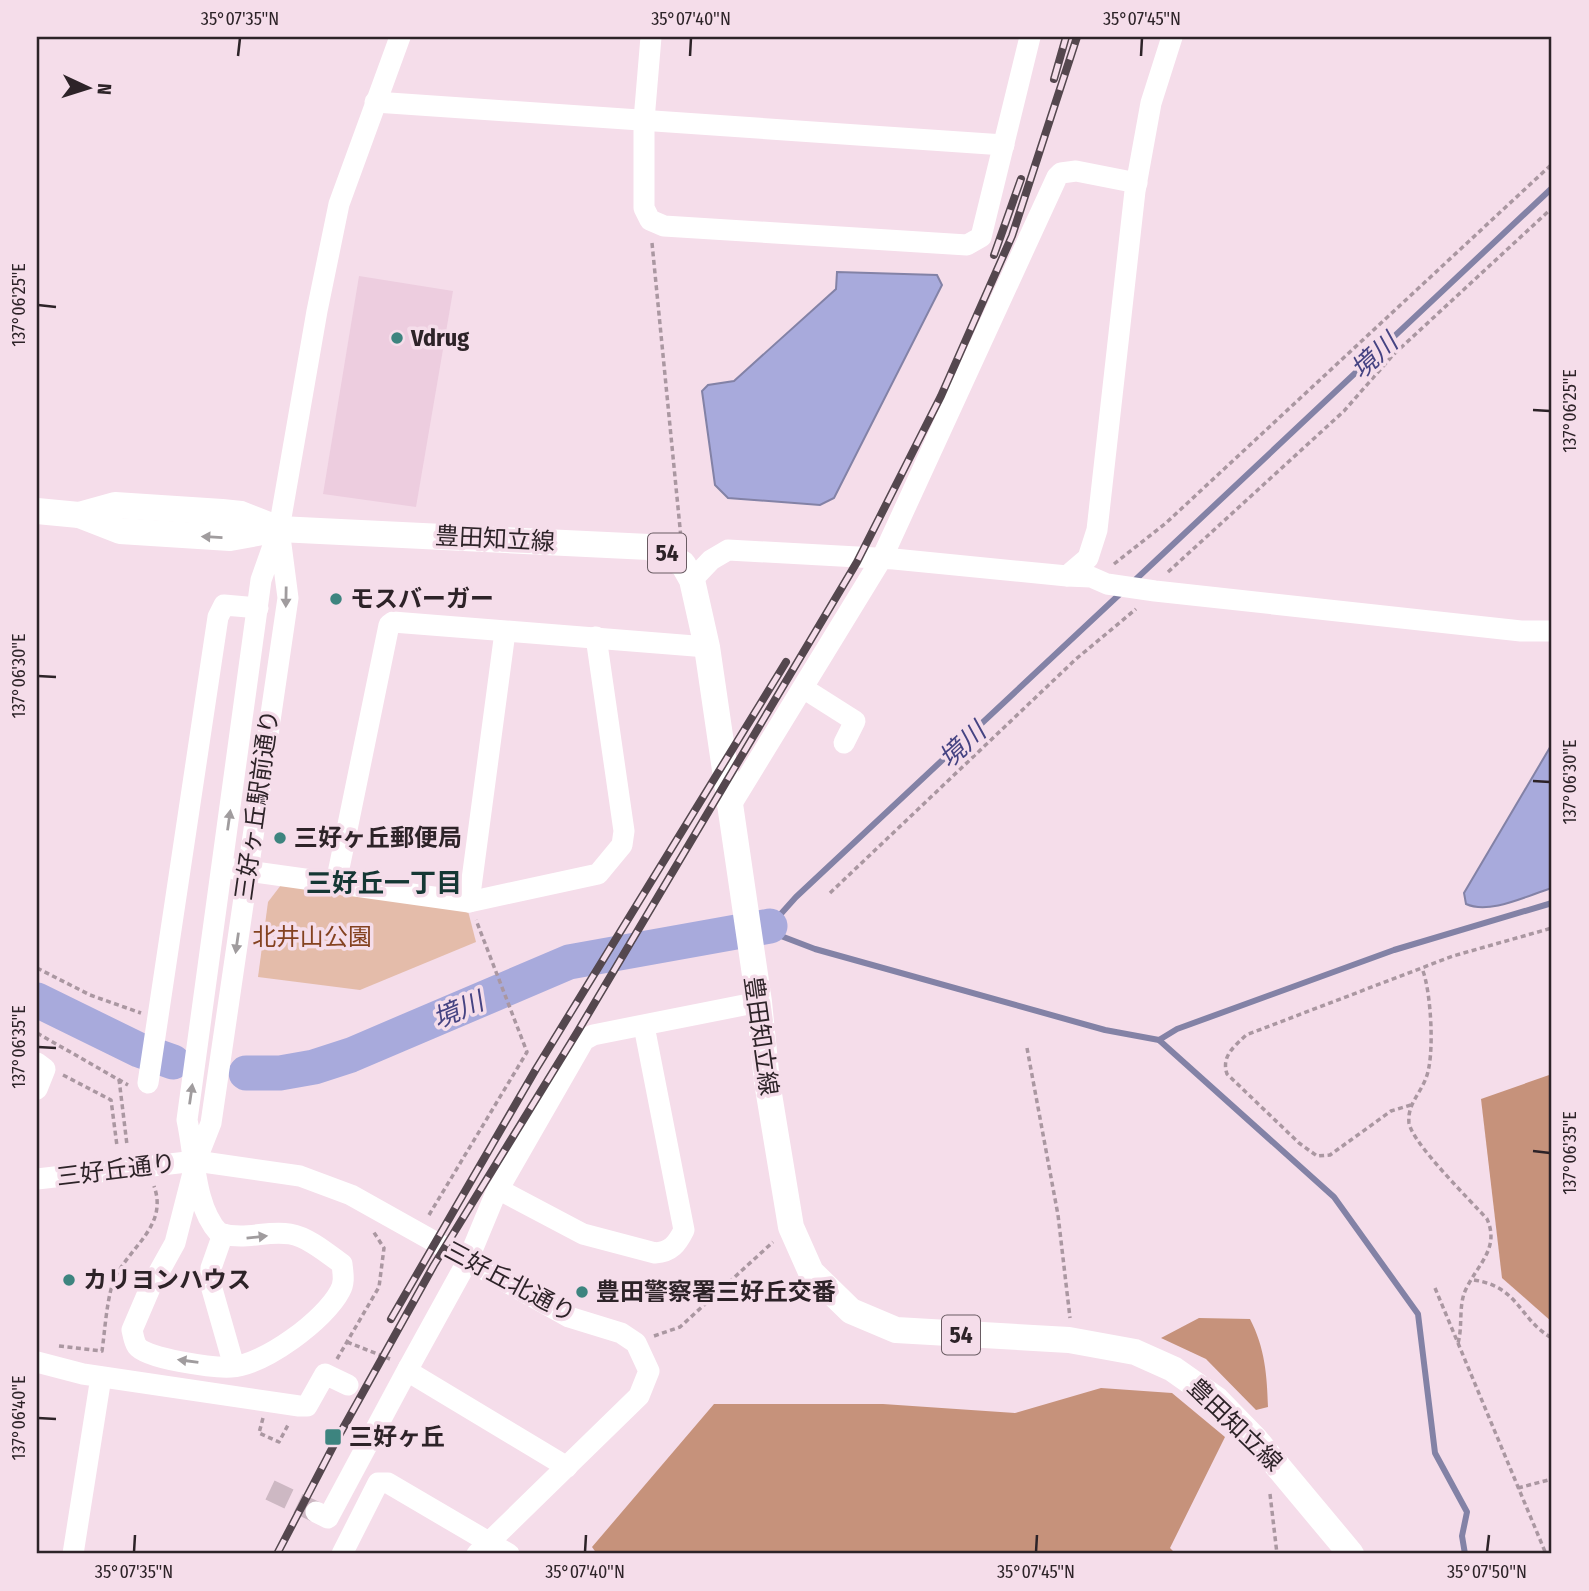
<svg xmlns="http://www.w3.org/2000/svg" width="1589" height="1591" font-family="'Fira Sans Condensed','Noto Sans JP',sans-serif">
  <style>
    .built { fill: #edcddf }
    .green { fill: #e4bcaa }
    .forest { fill: #c6927b }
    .water { fill: #a8aadc; stroke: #8382a6; stroke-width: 2 }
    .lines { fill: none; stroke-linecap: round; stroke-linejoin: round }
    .stream { stroke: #8382a6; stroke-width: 6 }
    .river { stroke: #a8aadc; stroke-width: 35 }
    .minor-tunnel { stroke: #cdb8c3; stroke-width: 21; stroke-dasharray: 21 10; stroke-linecap: butt }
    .path { stroke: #aa97a1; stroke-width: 3.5; stroke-dasharray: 5 3.5; stroke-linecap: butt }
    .minor { stroke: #fff; stroke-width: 21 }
    .major { stroke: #fff; stroke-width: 26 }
    .rail-casing { stroke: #54474e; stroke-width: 8 }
    .rail { stroke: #f5ddea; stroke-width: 5; stroke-dasharray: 16; stroke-linecap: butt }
    .oneway { fill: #a09c9e }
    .ticks { fill: none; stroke: #2d2328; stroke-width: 2.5 }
    .poi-dot { fill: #3d847f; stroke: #f5ddea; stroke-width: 2.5 }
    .labels { text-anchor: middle; stroke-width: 7; stroke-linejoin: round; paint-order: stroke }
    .shield { fill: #f5ddea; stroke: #695b62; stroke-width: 2 }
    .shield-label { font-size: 23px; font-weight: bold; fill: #2d2328 }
    .poi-label { font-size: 24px; font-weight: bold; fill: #2d2328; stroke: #f5ddea; text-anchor: start }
    .street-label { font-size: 24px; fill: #2d2328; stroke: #f5ddea }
    .park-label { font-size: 24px; fill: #844220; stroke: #f5ddea }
    .water-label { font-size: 26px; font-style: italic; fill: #454382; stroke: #f5ddea }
    .neighbourhood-label { font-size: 26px; font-weight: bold; fill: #153734; stroke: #f5ddea }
    .neatline { fill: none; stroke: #2d2328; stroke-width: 2.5 }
    .ticks-label { font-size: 18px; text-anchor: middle; fill: #2d2328 }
  </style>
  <rect width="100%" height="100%" fill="#f5ddea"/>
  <!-- built -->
  <polygon class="built" points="359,276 453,291 416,507 323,494"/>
  <!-- green -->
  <polygon class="green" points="281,885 468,911 476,942 360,990 258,977 268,902"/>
  <!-- forest -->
  <g class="forest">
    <polygon points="1552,1074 1552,1322 1502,1278 1481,1099"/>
    <path d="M1199 1318 1250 1319C1265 1348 1267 1375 1268 1407L1256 1410 1206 1359 1161 1338Z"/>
    <polygon points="1101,1388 1172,1393 1225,1437 1170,1548 1176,1554 597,1554 592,1547 714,1404 883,1404 1015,1413"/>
  </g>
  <!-- water -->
  <g class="water">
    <polygon points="837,272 937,275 942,285 834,498 820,505 728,498 715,485 702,391 708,385 734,381 836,289"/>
    <path d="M1552 744V888C1528 895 1490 915 1466 904L1464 893Z"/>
  </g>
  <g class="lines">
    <!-- stream -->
    <g class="stream">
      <polyline points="1133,582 1552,188"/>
      <polyline points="1122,592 796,897 770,926 781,936 815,949 1105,1030 1159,1040 1334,1197 1418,1314 1435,1453 1467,1512 1462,1536 1465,1554"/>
      <polyline points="1159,1040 1177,1029 1394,950 1552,903"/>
    </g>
    <!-- river -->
    <g class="river">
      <polyline points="37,1000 139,1050 173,1062"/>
      <polyline points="246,1073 280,1073 314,1067 351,1055 569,962 770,926"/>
    </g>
    <!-- minor-tunnel -->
    <polyline class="minor-tunnel" points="270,1490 316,1512"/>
    <!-- path -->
    <g class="path">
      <polyline points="652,243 681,538"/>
      <polyline points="1114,564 1166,523 1552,164"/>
      <polyline points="1168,572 1344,411 1393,355 1552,208"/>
      <polyline points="830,893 1076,659 1136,609"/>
      <polyline points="37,968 90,995 141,1013"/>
      <path d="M1423 971C1431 993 1435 1056 1426 1078 1420 1094 1407 1105 1409 1123 1412 1143 1471 1201 1487 1219 1500 1248 1478 1264 1466 1289 1458 1305 1463 1326 1458 1343"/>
      <polyline points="37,1033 128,1085"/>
      <polyline points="1027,1048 1058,1215 1070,1318"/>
      <polyline points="63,1075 111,1100 117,1146"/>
      <polyline points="119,1079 127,1145"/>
      <path d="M1411 1105 1391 1111 1330 1155 1317 1156 1299 1143 1227 1074C1221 1056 1234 1047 1246 1035L1453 956 1552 928"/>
      <polyline points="429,1215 527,1052 476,920"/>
      <path d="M1474 1280C1520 1287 1519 1320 1552 1338"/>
      <polyline points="1435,1288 1546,1554"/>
      <polyline points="654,1336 680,1327 773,1242"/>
      <polyline points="347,1342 390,1359"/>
      <path d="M59 1346 102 1351C105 1331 107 1292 116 1276 132 1245 168 1225 154 1186"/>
      <polyline points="337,1359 379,1287 384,1248 373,1231"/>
      <polyline points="263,1418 259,1433 279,1442 288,1425"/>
      <polyline points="1518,1488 1552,1479"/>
      <polyline points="1270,1494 1277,1554"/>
    </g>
    <!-- minor -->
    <g class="minor">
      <polyline points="651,37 644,120 644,208 650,220 664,226 967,245 981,237 1030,37"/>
      <polyline points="375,102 1004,145"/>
      <path d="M279 529 288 598 211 1123 196 1161 175 1243 150 1288 132 1330C133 1334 134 1342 137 1346 146 1359 214 1368 231 1367 264 1365 325 1320 340 1291 345 1282 343 1274 342 1264 327 1253 308 1237 290 1234 265 1230 247 1241 219 1233 194 1206 195 1156 187 1120L261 580 279 529 317 311 339 204 400 37"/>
      <polyline points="1067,576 1091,577 1107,584 1155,591 1521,631 1552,631"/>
      <polyline points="692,580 711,560 728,550 894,559 1067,576 1088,558 1097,530 1135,191 1151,103 1172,37"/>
      <polyline points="803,688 855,721 844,743"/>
      <polyline points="729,808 882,558 1057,177 1061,173 1076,171 1137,183"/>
      <polyline points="234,869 469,902 598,874 622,845 624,831 596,637"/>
      <polyline points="336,883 389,625 393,622 707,647"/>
      <polyline points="469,902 505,632"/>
      <polyline points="37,1063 45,1069 37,1089"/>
      <polyline points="148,1083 218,617 224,605 258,608"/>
      <polyline points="37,1179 196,1161 300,1176 351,1195 569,1317 621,1333 636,1343 649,1371 639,1396 477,1554"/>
      <path d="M498 1189 583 1234 655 1253C671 1252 677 1244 684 1230L644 1026"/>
      <polyline points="223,1234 211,1268 210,1282 234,1366"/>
      <polyline points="37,1362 83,1374 299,1406 307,1406 325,1374 348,1385"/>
      <polyline points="567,1467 414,1375 409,1367 468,1260 495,1195 584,1040 593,1035 759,1002"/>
      <polyline points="316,1512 328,1518 409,1367"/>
      <polyline points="73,1554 101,1377"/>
      <polyline points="342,1554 378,1483 388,1483 509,1554"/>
    </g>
    <!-- major -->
    <g class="major">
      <polyline points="37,511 79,515 120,531 230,538 279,529 649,547 683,564 692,580 707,647 759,1002 767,1082 791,1227 811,1272 851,1311 896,1330 1069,1340 1135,1352 1173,1369 1217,1400 1255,1439 1351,1554"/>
      <polyline points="79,515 115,505 222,512 241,514 279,529"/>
    </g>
    <!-- rail casing -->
    <g class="rail-casing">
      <g id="rail">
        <polyline points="1054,79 1066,37"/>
        <polyline points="994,255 1021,179"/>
        <polyline points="391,1319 536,1069 786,662"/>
        <polyline points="277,1554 337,1439 434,1265 578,1031 857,562 941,396 1012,236 1077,37"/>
      </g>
    </g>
    <!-- rail -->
    <use href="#rail" class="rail"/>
  </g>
  <!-- one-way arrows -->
  <defs><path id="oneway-solid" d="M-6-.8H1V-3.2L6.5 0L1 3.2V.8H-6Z" transform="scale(1.75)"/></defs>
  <g class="oneway">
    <use href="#oneway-solid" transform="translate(212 537) rotate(-177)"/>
    <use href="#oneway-solid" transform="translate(286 597) rotate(91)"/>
    <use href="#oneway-solid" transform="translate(229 820) rotate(-82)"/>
    <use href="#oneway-solid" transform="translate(237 943) rotate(98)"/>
    <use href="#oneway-solid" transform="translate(191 1094) rotate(-82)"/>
    <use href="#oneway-solid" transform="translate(257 1237) rotate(-6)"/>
    <use href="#oneway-solid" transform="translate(188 1361) rotate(-172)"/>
  </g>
  <!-- ticks -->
  <path class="ticks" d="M238 56 240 38M690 56 691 38M1141 56 1142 38M38 305 56 307M1533 410 1550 411M38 676 56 677M1533 781 1550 782M38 1047 56 1048M1533 1151 1550 1153M38 1418 56 1419M134 1552 135 1535M585 1552 586 1535M1036 1552 1037 1535M1487 1552 1489 1535"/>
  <!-- markers -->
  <g class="poi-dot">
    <circle cx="397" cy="338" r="7"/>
    <circle cx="336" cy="599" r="7"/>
    <circle cx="280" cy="838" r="7"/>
    <circle cx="69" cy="1280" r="7"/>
    <circle cx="582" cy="1292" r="7"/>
    <rect x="324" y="1428" width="18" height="18" rx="3.5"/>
  </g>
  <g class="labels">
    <!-- shield labels -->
    <g class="shield">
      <rect x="648" y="533.5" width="38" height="39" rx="5"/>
      <rect x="942" y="1315.5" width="38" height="39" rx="5"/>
    </g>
    <g class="shield-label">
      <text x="667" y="561">54</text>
      <text x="961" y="1343">54</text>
    </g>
    <!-- poi labels -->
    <g class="poi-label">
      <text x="411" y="346">Vdrug</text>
      <text x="350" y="607">モスバーガー</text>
      <text x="294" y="846">三好ヶ丘郵便局</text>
      <text x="83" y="1288">カリヨンハウス</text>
      <text x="596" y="1300">豊田警察署三好丘交番</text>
      <text x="349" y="1445">三好ヶ丘</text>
    </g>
    <!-- street labels -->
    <g class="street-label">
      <text transform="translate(495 539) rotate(3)" y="8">豊田知立線</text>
      <text transform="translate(257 805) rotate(-82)" y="8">三好ヶ丘駅前通り</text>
      <text transform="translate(761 1036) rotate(82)" y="8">豊田知立線</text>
      <text transform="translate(116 1170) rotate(-7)" y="8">三好丘通り</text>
      <text transform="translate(510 1282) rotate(28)" y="8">三好丘北通り</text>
      <text transform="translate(1235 1425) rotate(44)" y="8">豊田知立線</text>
    </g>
    <!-- park labels -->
    <g class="park-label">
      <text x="312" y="945">北井山公園</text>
    </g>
    <!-- water labels -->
    <g class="water-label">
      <text transform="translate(1374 356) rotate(-43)" y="9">境川</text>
      <text transform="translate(962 745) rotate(-43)" y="9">境川</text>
      <text transform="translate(458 1010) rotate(-23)" y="9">境川</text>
    </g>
    <!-- neighbourhood labels -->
    <g class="neighbourhood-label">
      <text x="384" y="892">三好丘一丁目</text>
    </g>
  </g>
  <!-- border -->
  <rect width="1589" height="1591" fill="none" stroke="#f5ddea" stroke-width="77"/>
  <!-- north arrow -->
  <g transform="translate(88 88) rotate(94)" stroke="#f5ddea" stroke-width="5" paint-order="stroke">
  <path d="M0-5L12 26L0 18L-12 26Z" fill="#2d2328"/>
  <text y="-10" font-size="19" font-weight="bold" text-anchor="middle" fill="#2d2328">N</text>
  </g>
  <rect x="38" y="38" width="1512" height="1514" class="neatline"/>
  <g class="ticks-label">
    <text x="240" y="25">35°07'35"N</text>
    <text x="691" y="25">35°07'40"N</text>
    <text x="1142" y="25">35°07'45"N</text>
    <text transform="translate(19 305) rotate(-90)" y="6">137°06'25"E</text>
    <text transform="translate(1570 411) rotate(-90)" y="6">137°06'25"E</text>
    <text transform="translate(19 676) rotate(-90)" y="6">137°06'30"E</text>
    <text transform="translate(1570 782) rotate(-90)" y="6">137°06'30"E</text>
    <text transform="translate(19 1047) rotate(-90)" y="6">137°06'35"E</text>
    <text transform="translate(1570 1153) rotate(-90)" y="6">137°06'35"E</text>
    <text transform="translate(19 1418) rotate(-90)" y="6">137°06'40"E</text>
    <text x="134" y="1578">35°07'35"N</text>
    <text x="585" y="1578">35°07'40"N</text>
    <text x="1036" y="1578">35°07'45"N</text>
    <text x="1487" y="1578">35°07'50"N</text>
  </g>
</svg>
